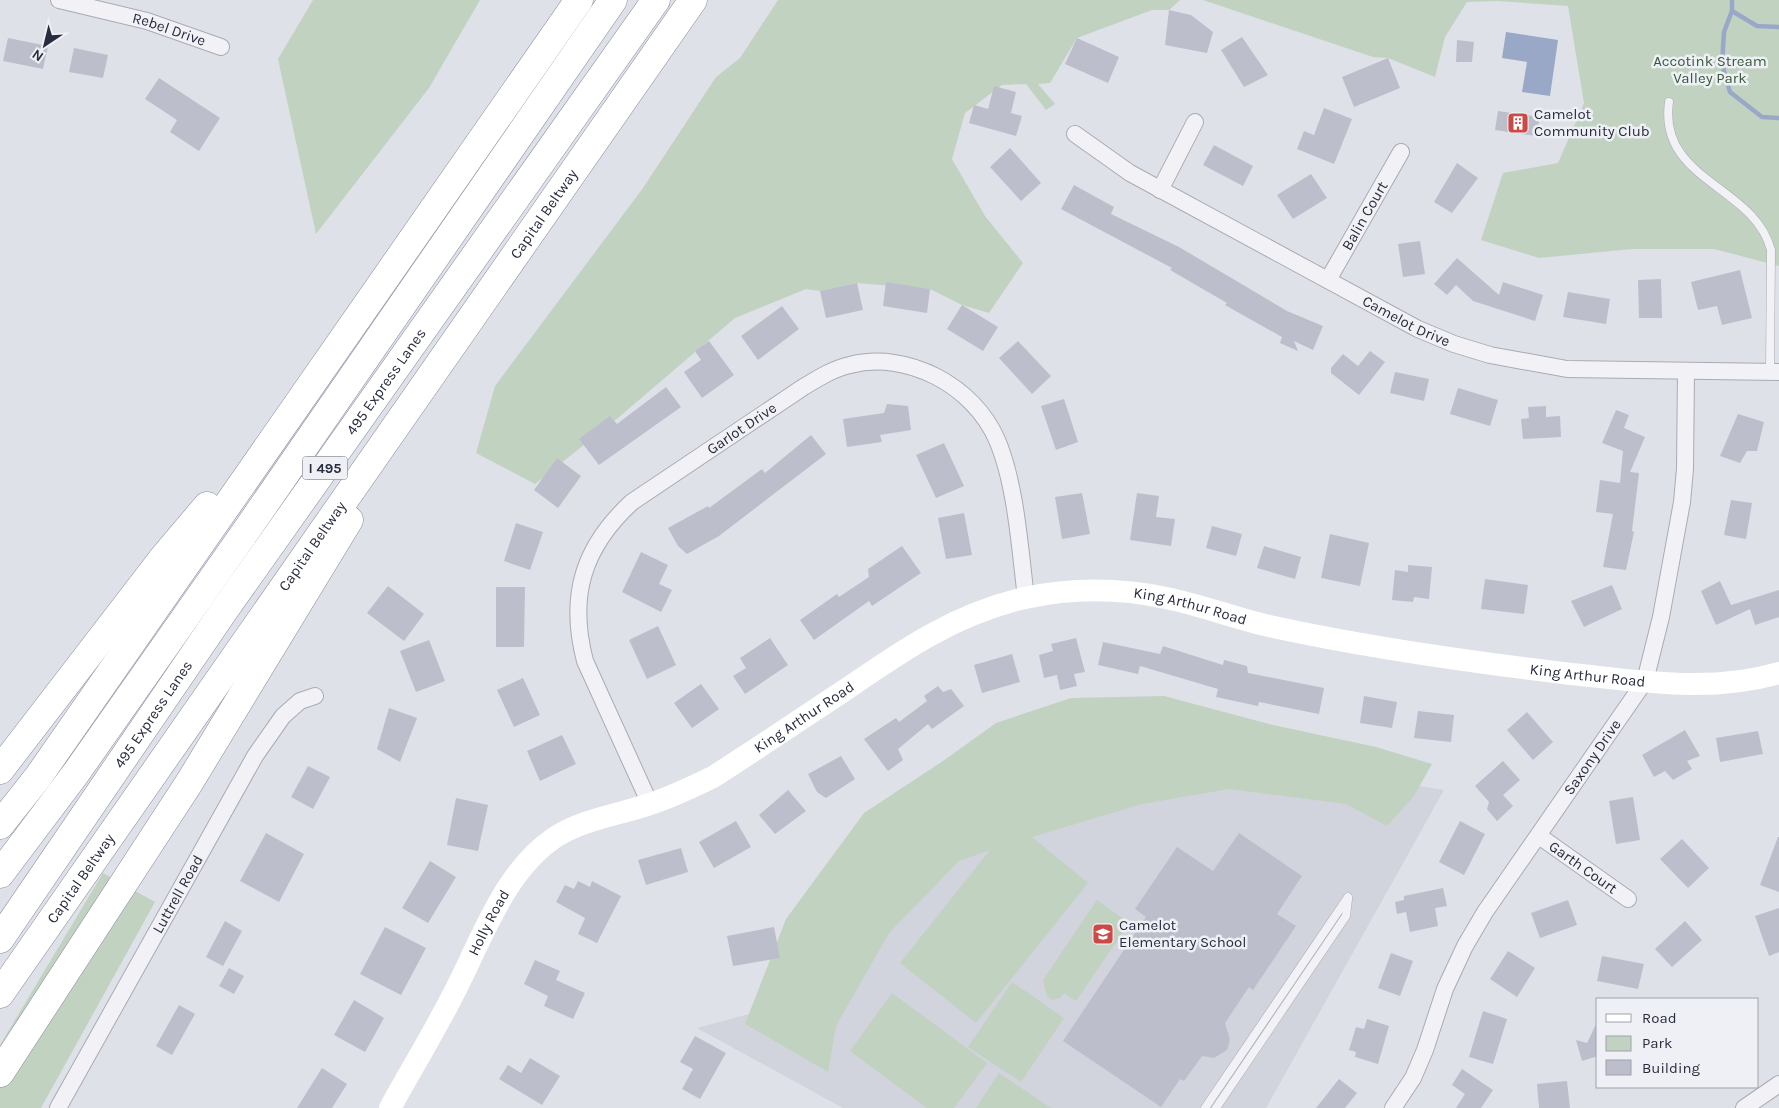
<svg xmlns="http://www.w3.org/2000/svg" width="1779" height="1108" font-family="Karla,sans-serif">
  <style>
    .built { fill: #d1d3dd }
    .green { fill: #c1d2c0 }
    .water { fill: #9aa8c8 }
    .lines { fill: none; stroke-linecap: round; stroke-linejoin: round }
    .stream { stroke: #9aa8c8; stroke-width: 4.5 }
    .building { fill: #bcbfcb }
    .lane-casing { stroke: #a8abb5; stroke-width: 9 }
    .street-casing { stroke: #a8abb5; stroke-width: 18 }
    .highway-casing { stroke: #878c9e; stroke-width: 29 }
    .lane { stroke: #f2f2f6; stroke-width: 8 }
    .street { stroke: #f2f2f6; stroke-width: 16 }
    .secondary { stroke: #fff; stroke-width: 22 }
    .highway { stroke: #fff; stroke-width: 28 }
    .labels { text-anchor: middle; stroke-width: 5; stroke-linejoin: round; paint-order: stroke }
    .shield { fill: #eef0f6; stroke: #636776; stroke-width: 1 }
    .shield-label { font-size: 14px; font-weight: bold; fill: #282c3f }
    .street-label { font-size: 15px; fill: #282c3f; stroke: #eef0f6 }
    .park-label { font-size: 15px; fill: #365a36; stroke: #eef0f6 }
    .poi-label { font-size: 15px; fill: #282c3f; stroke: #eef0f6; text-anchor: start }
  </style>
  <rect width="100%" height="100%" fill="#dfe1e8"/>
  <!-- built -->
  <polygon class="built" points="1063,729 1444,790 1266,1108 843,1108 697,1028 853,986 831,881"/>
  <!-- green -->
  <g class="green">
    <polygon points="313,0 480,0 429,88 316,234 278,59"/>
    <polygon points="778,0 1180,0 1169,10 1152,10 1077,38 1050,83 1038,84 1055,104 1046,110 1026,84 1002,85 965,113 952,159 985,216 1023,263 989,313 962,305 930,289 857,283 820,291 806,289 735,318 619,417 535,484 476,453 495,386 643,188 716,77 740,58"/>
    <polygon points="1203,0 1779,0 1779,266 1714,249 1632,249 1539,258 1481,240 1503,173 1558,163 1584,103 1568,6 1497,1 1467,2 1445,37 1435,77 1388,58 1373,57"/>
    <polygon points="1164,696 1273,725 1376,747 1432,764 1414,796 1387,826 1346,804 1229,789 1142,804 1032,837 1088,883 976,1023 900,963 990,850 959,861 889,933 836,1026 828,1072 745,1024 786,919 864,813 943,761 996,723 1071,698"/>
    <polygon points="103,873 155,902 41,1108 0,1108 0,1045"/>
    <polygon points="1097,900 1129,923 1076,1001 1064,993 1060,998 1052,1000 1047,996 1043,980"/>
    <polygon points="1012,982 1064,1018 1021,1082 968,1047"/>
    <polygon points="892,993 987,1063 954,1108 927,1108 850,1051"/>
    <polygon points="999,1073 1051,1108 976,1108"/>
  </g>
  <!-- water -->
  <polygon class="water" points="1506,32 1558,40 1550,96 1522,92 1527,62 1502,58"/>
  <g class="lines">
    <!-- stream -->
    <g class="stream">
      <polyline points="1732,0 1732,11 1757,26 1779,27"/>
      <polyline points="1732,11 1724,32 1722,64 1730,92 1762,117 1779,118"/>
    </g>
  </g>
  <!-- building -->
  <g class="building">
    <polygon points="1169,10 1191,15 1213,32 1207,53 1165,45"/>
    <polygon points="1242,37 1268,75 1244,87 1221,50"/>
    <polygon points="8,38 48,46 43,69 3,61"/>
    <polygon points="1077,38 1119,57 1108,83 1065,64"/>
    <polygon points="1457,40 1474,42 1472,62 1456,62"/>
    <polygon points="74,48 108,55 103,78 69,72"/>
    <polygon points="1388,58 1400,88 1354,107 1342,77"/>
    <polygon points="159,78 220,118 199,151 170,132 177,120 145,99"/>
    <polygon points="994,86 1016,92 1011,113 1022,116 1016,136 969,123 974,105 988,109"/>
    <polygon points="1324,108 1352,119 1334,164 1297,149 1304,131 1314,135"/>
    <polygon points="1498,111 1540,117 1537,136 1495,130"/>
    <polygon points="1214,145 1253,166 1243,186 1203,165"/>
    <polygon points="1010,148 1041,183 1021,201 990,167"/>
    <polygon points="1457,163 1478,178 1452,213 1434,202"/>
    <polygon points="1311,174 1327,198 1293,219 1277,195"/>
    <polygon points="1074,185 1114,207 1111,214 1179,247 1287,311 1323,326 1313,350 1294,341 1298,351 1280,343 1282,337 1225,305 1227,303 1170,270 1172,268 1061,209"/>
    <polygon points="1420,241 1425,274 1403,277 1398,244"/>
    <polygon points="1457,258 1499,295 1503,282 1543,295 1535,321 1473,301 1456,285 1447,295 1434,284"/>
    <polygon points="1740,270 1752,318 1722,325 1717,306 1698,310 1691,282"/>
    <polygon points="1661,279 1662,318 1639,318 1638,280"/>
    <polygon points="886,282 930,289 927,313 883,306"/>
    <polygon points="857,283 863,310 826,318 820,291"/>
    <polygon points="1568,292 1610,299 1606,324 1563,317"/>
    <polygon points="962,305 998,327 983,351 947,329"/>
    <polygon points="782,306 799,329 758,360 741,336"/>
    <polygon points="709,341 734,375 702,398 684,372 701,360 695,351"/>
    <polygon points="1018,341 1051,376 1032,394 999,358"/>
    <polygon points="1370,351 1385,362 1359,395 1331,373 1331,368 1343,354 1358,366"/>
    <polygon points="1395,372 1429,379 1424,401 1390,393"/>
    <polygon points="666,387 681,407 599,465 579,439 610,416 617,424"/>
    <polygon points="1458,388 1498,400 1490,426 1450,414"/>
    <polygon points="1064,399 1078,442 1056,450 1041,406"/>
    <polygon points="887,404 908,406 911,430 880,435 882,442 847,447 843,419 884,413"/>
    <polygon points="1546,406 1546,417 1560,416 1561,437 1523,439 1521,419 1529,418 1528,407"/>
    <polygon points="1616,410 1629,415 1624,428 1645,437 1630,472 1639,473 1632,531 1634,532 1626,570 1603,567 1613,514 1596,512 1600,480 1620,483 1623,451 1602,443"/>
    <polygon points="1738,414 1764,422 1757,451 1747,451 1740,463 1720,456"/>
    <polygon points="811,435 826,454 719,536 687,554 678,546 668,528 708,506 709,508 762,469 765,473"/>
    <polygon points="944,443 964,486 936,498 916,455"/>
    <polygon points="557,458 581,476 558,508 534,490"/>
    <polygon points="1082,493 1090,534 1062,539 1055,497"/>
    <polygon points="1137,493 1159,496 1156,517 1175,519 1171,546 1130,540"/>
    <polygon points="1731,500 1752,503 1746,539 1724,535"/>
    <polygon points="964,513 972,555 946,559 938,518"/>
    <polygon points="516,523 543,532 530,570 504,561"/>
    <polygon points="1212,526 1242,534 1236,556 1206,548"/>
    <polygon points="1330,534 1369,543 1360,586 1321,578"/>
    <polygon points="902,546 921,573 872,606 869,601 814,640 800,620 837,594 839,597 869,577 868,569"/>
    <polygon points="1264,546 1301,557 1295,579 1257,568"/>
    <polygon points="641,552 668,565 659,584 672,590 661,612 622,592"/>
    <polygon points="1408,565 1432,567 1429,599 1414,597 1413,602 1392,600 1395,570 1408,572"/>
    <polygon points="1485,579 1528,585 1524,614 1481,609"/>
    <polygon points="1720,581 1731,605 1779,590 1779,617 1755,625 1750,609 1716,625 1701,591"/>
    <polygon points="1612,585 1622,609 1584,627 1571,601"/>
    <polygon points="388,586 424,614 404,641 367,613"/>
    <polygon points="496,587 525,587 524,647 496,647"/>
    <polygon points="658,626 676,665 647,679 629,640"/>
    <polygon points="770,638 788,665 745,694 733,676 746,668 740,658"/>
    <polygon points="1076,638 1085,672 1074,674 1077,686 1060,690 1057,675 1044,678 1039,655 1053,651 1051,644"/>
    <polygon points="429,640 445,681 416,692 400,651"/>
    <polygon points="1103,642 1160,654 1163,646 1223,665 1224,660 1247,666 1248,673 1324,688 1319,714 1259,702 1258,706 1216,697 1218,689 1140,666 1138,674 1098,665"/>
    <polygon points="1012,654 1020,682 982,693 974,665"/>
    <polygon points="523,678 540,715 514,727 497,690"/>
    <polygon points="701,684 719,709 692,728 674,703"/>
    <polygon points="938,686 943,692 951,689 964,706 932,729 928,724 898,749 903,760 888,771 864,739 896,718 899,722 927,701 924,696"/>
    <polygon points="1364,696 1397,702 1392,728 1360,723"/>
    <polygon points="389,708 417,718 400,762 377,749"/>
    <polygon points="1418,711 1454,715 1451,742 1414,738"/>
    <polygon points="1527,712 1553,742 1533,760 1507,730"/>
    <polygon points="1685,730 1700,756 1687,761 1692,769 1673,780 1665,771 1654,777 1642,755"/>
    <polygon points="1758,731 1763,754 1720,762 1716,738"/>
    <polygon points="562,735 576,764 540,781 527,751"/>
    <polygon points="841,756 855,779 826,798 817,792 808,774"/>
    <polygon points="1503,761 1520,780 1503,795 1513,806 1497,821 1487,809 1489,802 1475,786"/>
    <polygon points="308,766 330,777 313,809 291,797"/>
    <polygon points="788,790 806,811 775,834 759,815"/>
    <polygon points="1633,797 1640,840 1616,844 1609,801"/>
    <polygon points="456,798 488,805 478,851 447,845"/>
    <polygon points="736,821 751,847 714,868 699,842"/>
    <polygon points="1460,821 1485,834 1464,875 1439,862"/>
    <polygon points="266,833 304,854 279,902 240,881"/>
    <polygon points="1239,833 1302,876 1277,914 1296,926 1253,990 1249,987 1225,1023 1230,1040 1227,1050 1214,1058 1202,1056 1184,1081 1180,1079 1161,1107 1063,1041 1146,917 1135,909 1177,847 1213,871"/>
    <polygon points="1778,837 1779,837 1779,892 1760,885"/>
    <polygon points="1682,839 1709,868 1688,888 1660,859"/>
    <polygon points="681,848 688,872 646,885 638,860"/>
    <polygon points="430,861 456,877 428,923 402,908"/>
    <polygon points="578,881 590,887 592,881 621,896 597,943 578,934 585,918 556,902 565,885 574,889"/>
    <polygon points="1443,888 1447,906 1435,908 1438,926 1410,932 1406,912 1397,914 1395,902 1404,900 1404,896"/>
    <polygon points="1568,900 1577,925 1540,938 1531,913"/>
    <polygon points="1779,908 1779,952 1769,956 1755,916"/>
    <polygon points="225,921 242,931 223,966 206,957"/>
    <polygon points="1685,921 1702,940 1672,967 1655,949"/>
    <polygon points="385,927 426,948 401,995 360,974"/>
    <polygon points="774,927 780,958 733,966 727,936"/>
    <polygon points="1508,951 1535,968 1517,997 1490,979"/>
    <polygon points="1391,953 1413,961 1400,996 1378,988"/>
    <polygon points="1602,956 1644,964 1638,989 1597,981"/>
    <polygon points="535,960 560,971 556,980 585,993 573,1019 544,1006 548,996 524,984"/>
    <polygon points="229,968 244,976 234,994 219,986"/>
    <polygon points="354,1000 384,1018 365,1052 334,1035"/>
    <polygon points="179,1005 195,1014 172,1055 156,1046"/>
    <polygon points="1483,1011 1507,1019 1493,1064 1469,1057"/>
    <polygon points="1367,1019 1389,1026 1378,1064 1355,1057 1356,1052 1349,1050 1356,1027 1364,1029"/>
    <polygon points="1598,1020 1598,1056 1582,1061 1576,1040 1587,1043"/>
    <polygon points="695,1036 726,1053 700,1099 682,1089 693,1069 680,1062"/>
    <polygon points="530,1058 560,1076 542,1105 499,1079 508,1065 521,1073"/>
    <polygon points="322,1068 347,1084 332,1108 297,1108"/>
    <polygon points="1462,1069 1493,1090 1481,1108 1456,1108 1465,1094 1452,1085"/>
    <polygon points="1339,1079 1357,1093 1345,1108 1316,1108"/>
    <polygon points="1567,1081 1570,1108 1539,1108 1537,1084"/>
  </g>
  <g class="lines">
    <!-- lane casing -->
    <g class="lane-casing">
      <g id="lane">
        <path d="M1669 102C1658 181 1754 185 1771 250L1770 372"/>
        <polyline points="1205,1108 1348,897"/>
        <polyline points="1216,1108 1346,916 1348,899"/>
      </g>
    </g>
    <!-- street casing -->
    <g class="street-casing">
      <g id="street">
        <path id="s1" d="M59 0 147 21 221 47"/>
        <path id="s2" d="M1075 134 1130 173 1418 329 1454 344 1490 355 1567 369 1779 372"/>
        <polyline points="1160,190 1195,122"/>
        <path id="s3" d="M1328 280 1401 152"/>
        <path id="s4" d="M650 804 585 661C568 596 583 547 632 502L802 388C817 379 832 369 850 365 907 350 974 386 997 440 1016 484 1020 550 1026 598"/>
        <path id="s5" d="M1539 836 1628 899"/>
        <path id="s6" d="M58 1108 255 756 283 716 300 701 315 696"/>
        <path id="s7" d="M1393 1108 1413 1078 1425 1050 1445 989 1465 946 1485 912 1645 681 1661 617 1682 502 1685 469 1686 371"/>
        <polyline points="1744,1108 1779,1084"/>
      </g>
    </g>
    <!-- highway casing -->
    <g class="highway-casing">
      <g id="highway">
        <polyline points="0,770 163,558 207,506"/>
        <polyline points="0,825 38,777 579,0"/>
        <polyline points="0,874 76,773 248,528 613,0"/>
        <path id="s9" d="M0 939 223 612 656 0"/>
        <path id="s10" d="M0 994 693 0"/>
        <polyline points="0,1073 189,783 349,520"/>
      </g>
    </g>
    <!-- lane -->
    <use href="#lane" class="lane"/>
    <!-- street -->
    <use href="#street" class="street"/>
    <!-- secondary -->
    <path class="secondary" id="s8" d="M390 1108C412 1068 436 1029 456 989 482 938 505 871 554 838 583 819 618 815 650 804 672 797 692 787 713 777 757 749 801 719 845 690 903 650 955 614 1025 598 1070 588 1120 588 1166 598 1201 605 1234 618 1269 626 1369 648 1470 662 1571 674 1641 681 1710 693 1779 673"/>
    <!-- highway -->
    <use href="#highway" class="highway"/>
  </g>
  <!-- icons -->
  <defs>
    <g id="building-square" transform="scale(1.125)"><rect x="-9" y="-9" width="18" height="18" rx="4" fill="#cc4a45" stroke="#eef0f6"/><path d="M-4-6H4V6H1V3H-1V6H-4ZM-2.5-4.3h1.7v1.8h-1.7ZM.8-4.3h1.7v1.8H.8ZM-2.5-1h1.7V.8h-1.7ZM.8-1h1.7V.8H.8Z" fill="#fff"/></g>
    <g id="school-square" transform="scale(1.125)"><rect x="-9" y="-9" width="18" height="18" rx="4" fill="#cc4a45" stroke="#eef0f6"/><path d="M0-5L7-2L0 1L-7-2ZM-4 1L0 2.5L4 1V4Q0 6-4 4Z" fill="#fff"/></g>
  </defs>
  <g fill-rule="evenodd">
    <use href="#building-square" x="1518" y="123"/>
    <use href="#school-square" x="1103" y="934"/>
  </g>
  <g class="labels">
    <!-- shield labels -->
    <rect class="shield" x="302.5" y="456.5" width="45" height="23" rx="4"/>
    <g class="shield-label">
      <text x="325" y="473">I 495</text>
    </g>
    <!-- street labels -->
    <g class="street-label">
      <text dy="5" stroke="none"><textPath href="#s1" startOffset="114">Rebel Drive</textPath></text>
      <text dy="5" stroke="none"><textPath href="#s10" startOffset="951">Capital Beltway</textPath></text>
      <text dy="5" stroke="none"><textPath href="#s3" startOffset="74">Balin Court</textPath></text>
      <text dy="5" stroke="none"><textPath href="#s2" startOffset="381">Camelot Drive</textPath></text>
      <text dy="5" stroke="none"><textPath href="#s9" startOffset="678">495 Express Lanes</textPath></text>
      <text dy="5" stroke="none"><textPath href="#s4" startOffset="465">Garlot Drive</textPath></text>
      <text dy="5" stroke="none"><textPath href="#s10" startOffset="546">Capital Beltway</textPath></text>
      <text dy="5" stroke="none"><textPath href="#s8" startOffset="1018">King Arthur Road</textPath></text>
      <text dy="5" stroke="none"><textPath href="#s8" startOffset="1422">King Arthur Road</textPath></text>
      <text dy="5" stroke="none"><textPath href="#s9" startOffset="272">495 Express Lanes</textPath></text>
      <text dy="5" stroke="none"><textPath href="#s8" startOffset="598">King Arthur Road</textPath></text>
      <text dy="5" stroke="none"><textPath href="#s7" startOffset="406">Saxony Drive</textPath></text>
      <text dy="5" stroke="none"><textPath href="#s5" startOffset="54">Garth Court</textPath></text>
      <text dy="5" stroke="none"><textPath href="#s10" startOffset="141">Capital Beltway</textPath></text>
      <text dy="5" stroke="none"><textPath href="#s6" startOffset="245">Luttrell Road</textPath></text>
      <text dy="5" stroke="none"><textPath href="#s8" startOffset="210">Holly Road</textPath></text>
    </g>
    <!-- park labels -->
    <g class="park-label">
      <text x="1710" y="66">Accotink Stream<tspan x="1710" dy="17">Valley Park</tspan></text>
    </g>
    <!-- poi labels -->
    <g class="poi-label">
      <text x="1534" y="119">Camelot<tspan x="1534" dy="17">Community Club</tspan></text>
      <text x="1119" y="930">Camelot<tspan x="1119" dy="17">Elementary School</tspan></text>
    </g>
  </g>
  <!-- legend -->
  <rect x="1596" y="998" width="162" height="90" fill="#eef0f6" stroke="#9fa2ad"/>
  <rect x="1606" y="1014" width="25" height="8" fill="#ffffff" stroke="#9fa2ad"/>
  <text x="1642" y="1023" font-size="15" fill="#282c3f">Road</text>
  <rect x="1606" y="1036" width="25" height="15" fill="#c1d2c0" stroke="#9fa2ad"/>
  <text x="1642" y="1048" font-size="15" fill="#282c3f">Park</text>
  <rect x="1606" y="1060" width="25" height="15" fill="#bcbfcb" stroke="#9fa2ad"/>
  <text x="1642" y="1073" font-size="15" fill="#282c3f">Building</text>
  <!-- north arrow -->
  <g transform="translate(45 45) rotate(215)" stroke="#eef0f6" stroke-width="4" paint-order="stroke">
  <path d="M0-4L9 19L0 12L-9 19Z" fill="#282c3f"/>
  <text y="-8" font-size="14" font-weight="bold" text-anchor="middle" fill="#282c3f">N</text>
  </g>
</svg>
